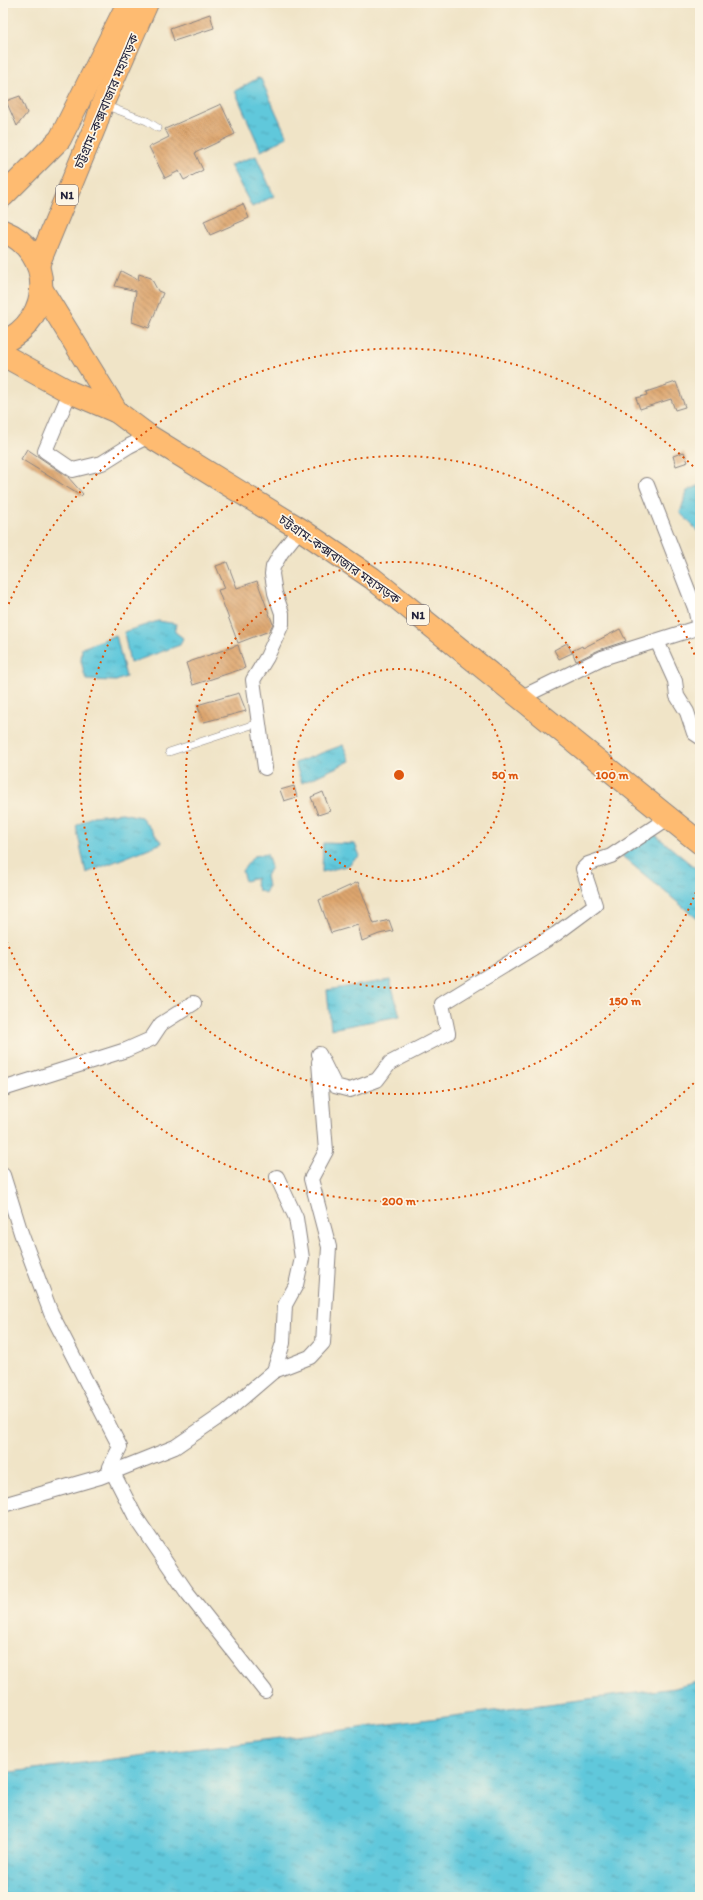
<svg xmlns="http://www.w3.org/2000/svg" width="703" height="1900" font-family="Itim,'Noto Sans Bengali',sans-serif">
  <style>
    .water { fill: url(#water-ripples); stroke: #41758b }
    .building { fill: url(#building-back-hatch) }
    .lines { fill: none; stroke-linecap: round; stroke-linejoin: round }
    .lane-casing { stroke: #898381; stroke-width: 8 }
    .street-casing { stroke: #898381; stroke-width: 16 }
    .highway-casing { stroke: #898381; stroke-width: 24 }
    .lane { stroke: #fff; stroke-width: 7 }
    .street { stroke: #fff; stroke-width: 14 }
    .highway { stroke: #febb71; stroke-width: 22 }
    .ring { fill: none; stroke: #de560e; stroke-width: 2; stroke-dasharray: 2 4 }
    .labels { text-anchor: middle; stroke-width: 3.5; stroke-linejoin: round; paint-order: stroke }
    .shield { fill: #fcf5e5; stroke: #63616e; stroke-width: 1 }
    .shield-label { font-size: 12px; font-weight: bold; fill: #22223b }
    .street-label { font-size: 13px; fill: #22223b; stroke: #fcf5e5 }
    .centre { fill: #de560e; stroke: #fcf5e5; stroke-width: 2 }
    .ring-label { font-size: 12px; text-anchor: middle; font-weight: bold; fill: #de560e; stroke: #fcf5e5; stroke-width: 3.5; stroke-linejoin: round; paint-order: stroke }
  </style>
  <defs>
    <pattern id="water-ripples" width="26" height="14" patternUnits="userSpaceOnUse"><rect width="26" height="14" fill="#60c8db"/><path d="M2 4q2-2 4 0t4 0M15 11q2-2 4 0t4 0" fill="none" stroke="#4fa2b3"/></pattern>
    <pattern id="building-back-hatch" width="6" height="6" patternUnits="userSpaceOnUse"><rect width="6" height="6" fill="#dda66e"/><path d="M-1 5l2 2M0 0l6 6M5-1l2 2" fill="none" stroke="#b3875c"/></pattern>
  </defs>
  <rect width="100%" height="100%" fill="#fcf5e5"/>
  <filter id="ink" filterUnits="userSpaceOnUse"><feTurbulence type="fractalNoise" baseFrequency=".025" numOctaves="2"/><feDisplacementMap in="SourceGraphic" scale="8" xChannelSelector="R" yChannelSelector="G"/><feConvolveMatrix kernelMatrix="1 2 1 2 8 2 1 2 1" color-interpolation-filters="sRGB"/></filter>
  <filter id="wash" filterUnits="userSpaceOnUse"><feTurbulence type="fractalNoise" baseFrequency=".012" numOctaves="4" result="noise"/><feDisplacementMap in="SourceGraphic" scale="16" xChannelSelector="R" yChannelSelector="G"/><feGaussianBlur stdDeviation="0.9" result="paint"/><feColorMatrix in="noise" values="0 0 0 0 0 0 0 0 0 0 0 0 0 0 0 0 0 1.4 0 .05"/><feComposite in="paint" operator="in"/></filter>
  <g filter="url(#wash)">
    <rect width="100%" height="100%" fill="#f0e4c7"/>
    <!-- water -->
    <g class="water">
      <polygon points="258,78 261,79 287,137 261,151 235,91"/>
      <polygon points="256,156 274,196 252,207 230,165"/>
      <polygon points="700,485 700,533 680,513 687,491"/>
      <polygon points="158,621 177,624 175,632 183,638 180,645 130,663 124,632"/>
      <polygon points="116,635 126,677 116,681 86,680 81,661 82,648"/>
      <polygon points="343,745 350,761 302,783 295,763"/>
      <polygon points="122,813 141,817 162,843 86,873 76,826 93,816"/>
      <polygon points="653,833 700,872 700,921 622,856"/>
      <polygon points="323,843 355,844 360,856 353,860 350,865 322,872"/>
      <polygon points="267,854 271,867 266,876 268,887 265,893 258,890 255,881 257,878 245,881 242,871 254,856"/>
      <polygon points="390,980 400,1016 331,1029 327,990"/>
      <polygon points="700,1681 700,1897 3,1897 3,1773 675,1688"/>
    </g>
    <g id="blocks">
      <!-- building -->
      <g class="building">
        <polygon points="210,14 214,28 174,41 170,28"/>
        <polygon points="20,96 27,113 17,126 6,101"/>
        <polygon points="221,104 235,134 195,153 203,170 184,180 179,171 165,178 149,147 169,137 165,129"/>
        <polygon points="243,204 249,218 210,235 204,221"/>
        <polygon points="121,271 138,280 139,274 151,278 158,291 163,293 149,328 132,322 136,291 115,286"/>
        <polygon points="676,382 685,407 675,410 671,399 640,409 636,398 647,395 646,392"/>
        <polygon points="27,449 67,476 83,494 81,496 21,459"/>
        <polygon points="684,452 688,462 676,466 673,456"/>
        <polygon points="227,562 237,588 257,581 273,624 269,631 238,643 218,590 225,588 216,566"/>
        <polygon points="620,629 626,641 599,650 576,661 572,651 582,646 583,648"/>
        <polygon points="567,643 572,653 559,659 554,650"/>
        <polygon points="238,645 245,668 193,685 186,663"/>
        <polygon points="239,693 246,711 204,722 197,705"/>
        <polygon points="294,786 297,797 284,801 280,790"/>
        <polygon points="323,792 330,811 318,815 311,797"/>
        <polygon points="358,882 374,924 389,920 393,931 379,934 362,941 358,925 331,933 319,900"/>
      </g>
    </g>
  </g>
  <g filter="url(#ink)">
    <use href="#blocks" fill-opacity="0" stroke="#898381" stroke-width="1"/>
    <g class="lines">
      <!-- lane casing -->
      <g class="lane-casing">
        <g id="lane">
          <polyline points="104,105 147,121 158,128"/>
          <polyline points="169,752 258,723"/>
        </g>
      </g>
      <!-- street casing -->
      <g class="street-casing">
        <g id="street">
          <polyline points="70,392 45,451 73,470 102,463 129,446 149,436"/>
          <polyline points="647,485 695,608 699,627"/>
          <polyline points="657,641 675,681 677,696 687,712 694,733 700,737"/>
          <polyline points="520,698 602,658 700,627"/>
          <polyline points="265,768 253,680 267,657 282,624 282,613 275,593 272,574 273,567 281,553 300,529"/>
          <polyline points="319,1054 335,1086 350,1090 377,1080 390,1063 448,1033 442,1004 556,934 595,905 583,869 588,864 611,856 668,818"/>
          <polyline points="3,1089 126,1050 151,1039 161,1024 194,1003"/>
          <polyline points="3,1175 21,1233 51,1313 120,1447 110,1467 135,1516 186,1591 265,1691"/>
          <polyline points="274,1371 310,1357 323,1343 329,1247 311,1179 326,1151 319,1062"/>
          <polyline points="3,1505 100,1477 175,1447 226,1412 274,1371 283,1343 285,1305 296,1285 302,1258 296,1218 277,1177"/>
        </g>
      </g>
      <!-- highway casing -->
      <g class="highway-casing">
        <g id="highway">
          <polyline points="3,196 60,139 128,3"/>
          <path d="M3 231C55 252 53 320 3 342"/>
          <polyline points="38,265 96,124 102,105 147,3"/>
          <polyline points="42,290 117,412"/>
          <polyline points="3,355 70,392 117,412 149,436 300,529 372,578 700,843"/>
        </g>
      </g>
      <!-- lane -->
      <use href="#lane" class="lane"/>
      <!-- street -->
      <use href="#street" class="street"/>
      <!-- highway -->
      <use href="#highway" class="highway"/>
    </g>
  </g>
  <!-- distance rings -->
  <g class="ring">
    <circle cx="399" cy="775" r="106"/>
    <circle cx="399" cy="775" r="213"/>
    <path d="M700 881A319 319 0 1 1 700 669"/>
    <path d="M698 1079A426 426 0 0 1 4 935M4 615A426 426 0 0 1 698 471"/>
  </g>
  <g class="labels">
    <!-- shield labels -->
    <g class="shield">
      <rect x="56" y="185" width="22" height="20" rx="3"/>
      <rect x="407" y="605" width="22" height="20" rx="3"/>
    </g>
    <g class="shield-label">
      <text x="67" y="199">N1</text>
      <text x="418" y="619">N1</text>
    </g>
    <!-- street labels -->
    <g class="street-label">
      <text transform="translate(106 101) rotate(-67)" y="5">চট্টগ্রাম-কক্সবাজার মহাসড়ক</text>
      <text transform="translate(340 559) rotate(35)" y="5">চট্টগ্রাম-কক্সবাজার মহাসড়ক</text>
    </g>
  </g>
  <circle cx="399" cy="775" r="6" class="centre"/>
  <g class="ring-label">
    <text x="505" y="779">50 m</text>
    <text x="612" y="779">100 m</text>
    <text x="625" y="1005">150 m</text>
    <text x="399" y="1205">200 m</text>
  </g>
  <!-- margin -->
  <rect width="703" height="1900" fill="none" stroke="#fcf5e5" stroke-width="16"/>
</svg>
